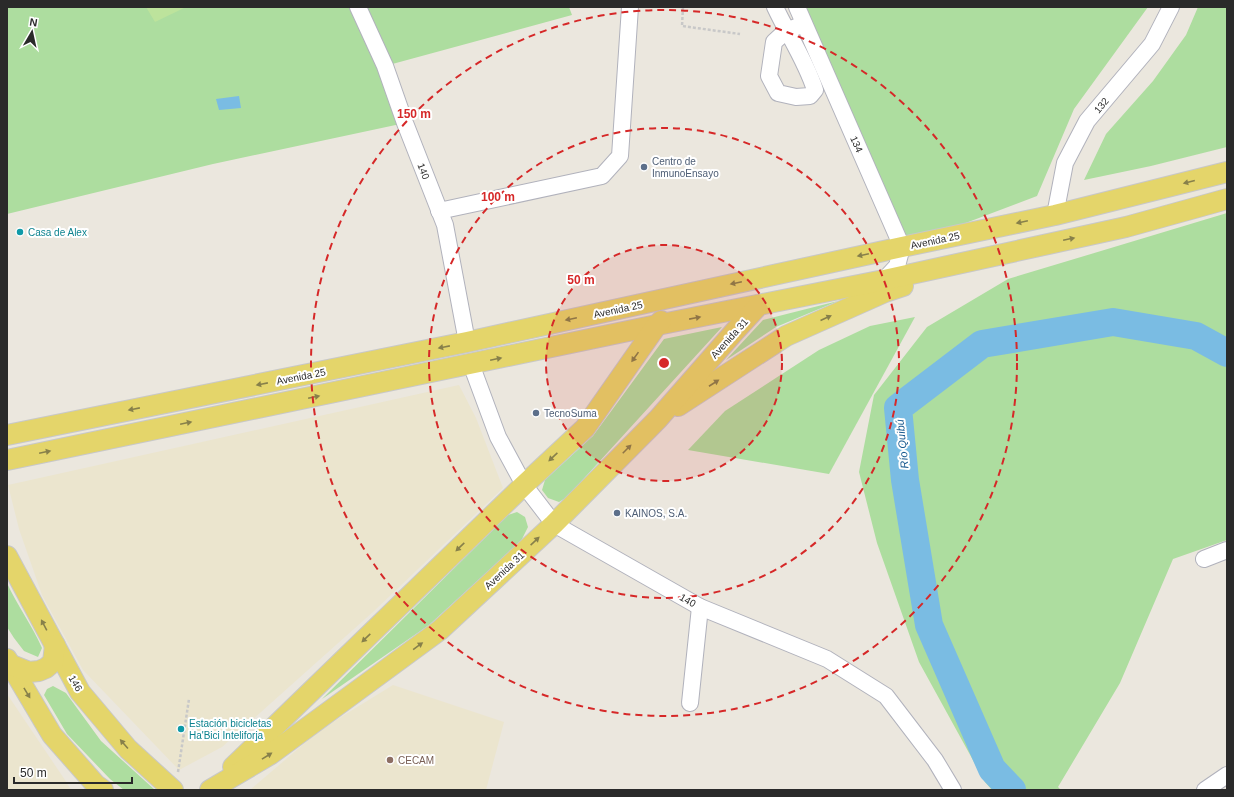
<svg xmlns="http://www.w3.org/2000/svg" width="1234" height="797" font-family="Arial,sans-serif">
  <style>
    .education { fill: #ebe5ce }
    .green { fill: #addd9f }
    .pitch { fill: #bde39c }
    .water { fill: #7abce3 }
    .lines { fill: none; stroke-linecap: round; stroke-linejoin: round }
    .river { stroke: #7abce3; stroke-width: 28 }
    .minor-casing { stroke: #b1b2bc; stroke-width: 18 }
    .major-casing { stroke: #c8c8c8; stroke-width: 22 }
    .path { stroke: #c8c8c8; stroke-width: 2.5; stroke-dasharray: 3 2; stroke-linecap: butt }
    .minor { stroke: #fff; stroke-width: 16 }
    .major { stroke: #e4d56a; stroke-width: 20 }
    .oneway { fill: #87804a }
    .ring { fill: none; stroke: #d62828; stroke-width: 2; stroke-dasharray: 7 5 }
    .service-dot { fill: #5c6f8a; stroke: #fff; stroke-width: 1.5 }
    .culture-dot { fill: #0f9aa8; stroke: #fff; stroke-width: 1.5 }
    .education-dot { fill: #8d6e63; stroke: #fff; stroke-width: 1.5 }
    .labels { text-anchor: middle; stroke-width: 4; stroke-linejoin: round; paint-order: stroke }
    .street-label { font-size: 10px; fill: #2a2a2a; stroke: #fff }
    .service-label { font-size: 10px; fill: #4e5e75; stroke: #fff; text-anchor: start }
    .culture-label { font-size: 10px; fill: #0d838f; stroke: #fff; text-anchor: start }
    .education-label { font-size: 10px; fill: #785e54; stroke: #fff; text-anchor: start }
    .water-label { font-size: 11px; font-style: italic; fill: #1a5a8f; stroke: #fff }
    .centre { fill: #d62828; stroke: #fff; stroke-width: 2 }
    .ring-label { font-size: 12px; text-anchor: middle; font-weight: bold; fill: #d62828; stroke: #fff; stroke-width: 4; stroke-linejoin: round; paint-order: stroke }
  </style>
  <rect width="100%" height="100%" fill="#ebe7de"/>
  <!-- education -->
  <g class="education">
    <polygon points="459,385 476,418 503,488 374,611 222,747 179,770 83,670 42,595 19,529 8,485"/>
    <polygon points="393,685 504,722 486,790 250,790 320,730"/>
    <polygon points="7,694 65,780 71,790 7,790"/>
  </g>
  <!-- green -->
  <g class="green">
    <polygon points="7,7 569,7 572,15 385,66 405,123 213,164 7,214"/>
    <polygon points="797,7 1148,7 1074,109 1037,196 902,247"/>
    <polygon points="1198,7 1227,7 1227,147 1151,166 1084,180 1106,134 1153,81 1186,35"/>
    <polygon points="1227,213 1227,540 1173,559 1120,683 1058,787 1061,790 992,790 985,782 919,662 877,543 859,472 874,395 927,327 1008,279"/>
    <polygon points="838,301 776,327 726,360 763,320"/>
    <polygon points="915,317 829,474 688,450 725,411 819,350 870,326"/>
    <polygon points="722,327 567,497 559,502 548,498 542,490 545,480 593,436 664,339"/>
    <polygon points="517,512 525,517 528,527 521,541 429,625 322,699 508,515"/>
    <path d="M7 583C17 605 32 625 42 648L38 657 24 651 14 638 7 627Z"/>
    <polygon points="53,686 66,693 101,741 155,790 124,790 110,779 67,734 44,695 47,689"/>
  </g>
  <!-- pitch -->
  <polygon class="pitch" points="146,7 186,7 155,22"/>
  <!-- water -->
  <polygon class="water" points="239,96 241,108 219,110 216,99"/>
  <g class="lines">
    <!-- river -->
    <polyline class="river" points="1012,790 992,769 929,625 905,480 898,408 982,344 1113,322 1196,336 1227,353"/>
    <!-- minor casing -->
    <g class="minor-casing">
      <g id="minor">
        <polyline points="358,7 385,66 405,123 445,225 467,342"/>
        <path d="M775 7C788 35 806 61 815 90L810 96 796 97 778 93 769 76 774 42 786 31 804 24"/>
        <polyline points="797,7 902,247 897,266 884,280"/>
        <polyline points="439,211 602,176 620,156 630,7"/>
        <polyline points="1055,215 1065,163 1087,121 1152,44 1171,7"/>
        <polyline points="471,364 498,437 524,485 554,524 700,607 827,659 886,696 935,760 953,790"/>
        <polyline points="1204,559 1227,550"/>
        <polyline points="690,703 700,607"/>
        <polyline points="1205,790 1227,775"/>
      </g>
    </g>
    <!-- major casing -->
    <g class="major-casing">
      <g id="major">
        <polyline points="678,406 786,336 885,292 903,286"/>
        <polyline points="7,435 467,342 902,247 1055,215 1227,172"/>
        <polyline points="7,460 657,325 884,280 1126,227 1227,199"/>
        <polyline points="7,556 80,692 128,749 173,790"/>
        <polyline points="7,659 52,735 96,785 103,790"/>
        <polyline points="9,664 29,672 39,671 46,668 53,662 55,645"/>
        <polyline points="233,767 524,485 585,428 657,325 661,321"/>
        <polyline points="210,790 271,754 440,630 554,524 658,419 735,331 759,305"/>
      </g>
    </g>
    <!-- path -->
    <g class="path">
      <polyline points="683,7 682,26 740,34"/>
      <polyline points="178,772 189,699"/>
    </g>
    <!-- minor -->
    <use href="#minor" class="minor"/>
    <!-- major -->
    <use href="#major" class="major"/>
  </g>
  <!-- one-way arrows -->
  <defs><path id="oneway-solid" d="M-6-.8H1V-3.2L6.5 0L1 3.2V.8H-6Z"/></defs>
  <g class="oneway">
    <use href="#oneway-solid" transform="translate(1189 182) rotate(166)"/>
    <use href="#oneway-solid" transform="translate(1022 222) rotate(168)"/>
    <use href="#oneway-solid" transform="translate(1069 239) rotate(-12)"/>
    <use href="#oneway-solid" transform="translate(863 255) rotate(168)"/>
    <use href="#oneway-solid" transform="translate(736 283) rotate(168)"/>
    <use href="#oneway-solid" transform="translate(695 318) rotate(-11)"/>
    <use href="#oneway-solid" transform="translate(826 318) rotate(-24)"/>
    <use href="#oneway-solid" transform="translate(571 319) rotate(168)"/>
    <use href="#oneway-solid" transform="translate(444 347) rotate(169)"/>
    <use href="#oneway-solid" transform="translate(635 357) rotate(125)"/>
    <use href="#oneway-solid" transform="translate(496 359) rotate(-12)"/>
    <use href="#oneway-solid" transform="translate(714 383) rotate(-33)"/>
    <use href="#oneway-solid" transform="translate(262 384) rotate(169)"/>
    <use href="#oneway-solid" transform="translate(314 397) rotate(-12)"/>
    <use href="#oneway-solid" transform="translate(134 409) rotate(169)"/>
    <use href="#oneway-solid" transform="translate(186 423) rotate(-12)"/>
    <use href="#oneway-solid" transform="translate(627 449) rotate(-45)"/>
    <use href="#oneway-solid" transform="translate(45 452) rotate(-12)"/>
    <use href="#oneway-solid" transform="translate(553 457) rotate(137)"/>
    <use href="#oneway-solid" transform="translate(535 541) rotate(-43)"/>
    <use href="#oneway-solid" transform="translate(460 547) rotate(136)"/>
    <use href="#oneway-solid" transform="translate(44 625) rotate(-118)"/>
    <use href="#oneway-solid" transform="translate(366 638) rotate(136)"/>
    <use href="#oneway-solid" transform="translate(418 646) rotate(-36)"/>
    <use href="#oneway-solid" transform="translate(27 693) rotate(59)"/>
    <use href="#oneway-solid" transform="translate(124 744) rotate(-131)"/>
    <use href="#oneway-solid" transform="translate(267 756) rotate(-32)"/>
  </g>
  <!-- distance rings -->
  <circle cx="664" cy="363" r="118" fill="#d62828" fill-opacity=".12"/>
  <g class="ring">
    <circle cx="664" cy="363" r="118"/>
    <circle cx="664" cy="363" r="235"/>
    <circle cx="664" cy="363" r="353"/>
  </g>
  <!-- markers -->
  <g class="service-dot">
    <circle cx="644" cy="167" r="4"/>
    <circle cx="536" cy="413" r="4"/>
    <circle cx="617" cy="513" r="4"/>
  </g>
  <g class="culture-dot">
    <circle cx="20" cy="232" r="4"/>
    <circle cx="181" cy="729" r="4"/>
  </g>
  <circle class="education-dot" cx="390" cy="760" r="4"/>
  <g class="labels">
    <!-- street labels -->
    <g class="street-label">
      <text transform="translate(1101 105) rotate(-50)" y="4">132</text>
      <text transform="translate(857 144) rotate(66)" y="4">134</text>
      <text transform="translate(424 171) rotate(69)" y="4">140</text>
      <text transform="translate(935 240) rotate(-12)" y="4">Avenida 25</text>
      <text transform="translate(618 309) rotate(-12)" y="4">Avenida 25</text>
      <text transform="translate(729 338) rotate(-48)" y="4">Avenida 31</text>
      <text transform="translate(301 376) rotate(-11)" y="4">Avenida 25</text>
      <text transform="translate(504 570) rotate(-43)" y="4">Avenida 31</text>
      <text transform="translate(688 600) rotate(30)" y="4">140</text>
      <text transform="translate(76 683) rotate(60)" y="4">146</text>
    </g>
    <!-- service labels -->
    <g class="service-label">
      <text x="652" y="165">Centro de<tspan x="652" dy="12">InmunoEnsayo</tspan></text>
      <text x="544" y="417">TecnoSuma</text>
      <text x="625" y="517">KAINOS, S.A.</text>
    </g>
    <!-- culture labels -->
    <g class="culture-label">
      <text x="28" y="236">Casa de Alex</text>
      <text x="189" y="727">Estación bicicletas<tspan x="189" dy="12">Ha'Bici Inteliforja</tspan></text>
    </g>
    <!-- education labels -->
    <g class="education-label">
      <text x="398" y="764">CECAM</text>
    </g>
    <!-- water labels -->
    <g class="water-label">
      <text transform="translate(902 444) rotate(-96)" y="4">Río Quibú</text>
    </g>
  </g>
  <circle cx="664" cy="363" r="6" class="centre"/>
  <g class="ring-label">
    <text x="414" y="118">150 m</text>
    <text x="498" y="201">100 m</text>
    <text x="581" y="284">50 m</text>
  </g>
  <!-- border -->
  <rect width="1234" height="797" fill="none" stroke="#2a2a2a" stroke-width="16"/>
  <!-- north arrow -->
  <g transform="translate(32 32) rotate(9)" stroke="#ffffff" stroke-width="3" paint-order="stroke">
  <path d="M0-3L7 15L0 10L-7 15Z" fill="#2a2a2a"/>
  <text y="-6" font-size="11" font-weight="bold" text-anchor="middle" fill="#2a2a2a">N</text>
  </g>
  <!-- scale -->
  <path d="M14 777v6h118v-6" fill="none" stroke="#2a2a2a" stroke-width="2"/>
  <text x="20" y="777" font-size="12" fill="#2a2a2a" stroke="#ffffff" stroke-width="3" paint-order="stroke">50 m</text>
</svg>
